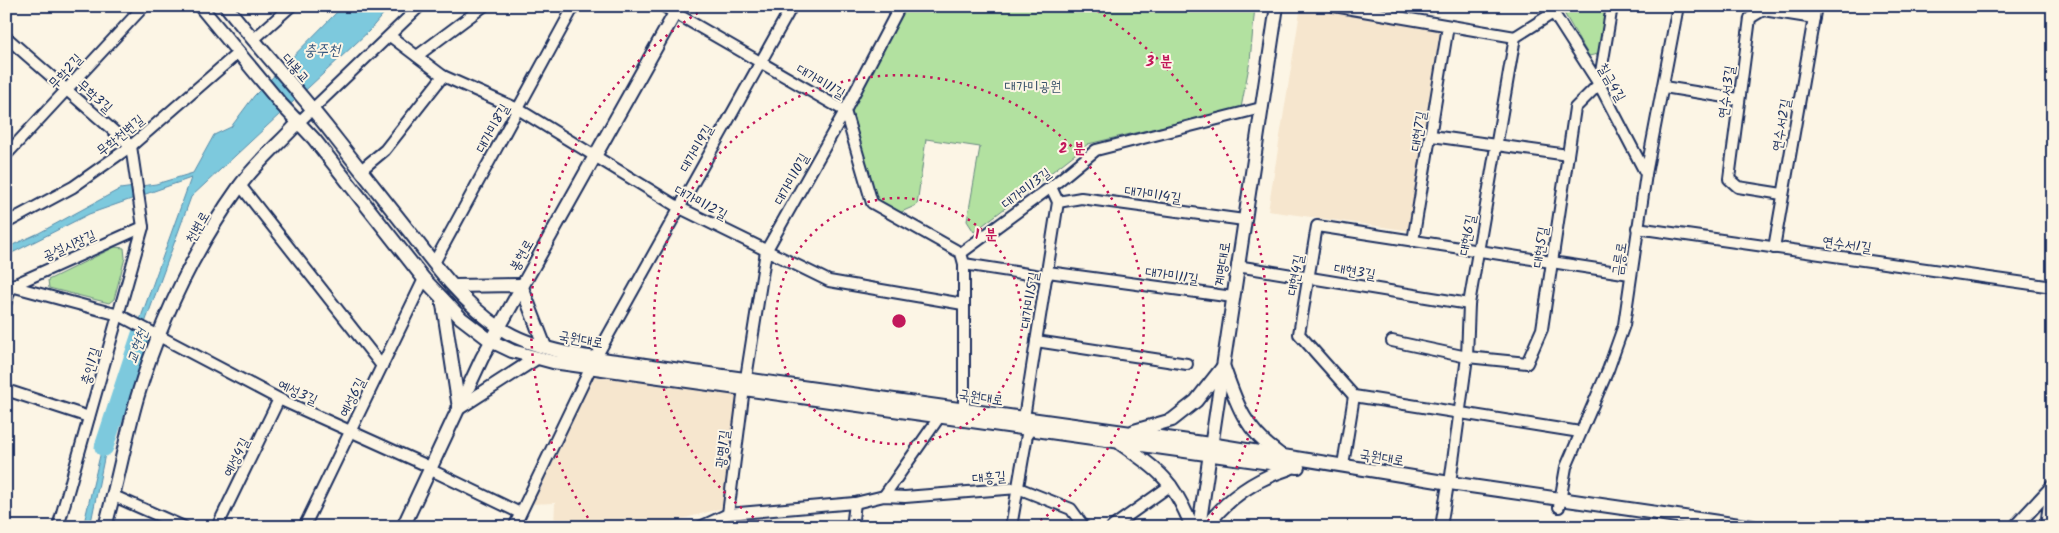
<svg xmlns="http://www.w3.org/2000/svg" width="2059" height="533" font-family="Kalam,'Poor Story',sans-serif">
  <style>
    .built { fill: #f6e6ce }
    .green { fill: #b2e1a0; stroke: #66887f }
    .water { fill: #7dc9dd; stroke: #568baa }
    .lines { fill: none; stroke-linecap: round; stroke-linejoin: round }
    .river { stroke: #7dc9dd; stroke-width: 19 }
    .minor-casing { stroke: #1b2f5e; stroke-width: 14 }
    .tertiary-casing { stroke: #1b2f5e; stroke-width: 16 }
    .minor { stroke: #fcf5e5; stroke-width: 10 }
    .tertiary { stroke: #fcf5e5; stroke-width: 12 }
    .ring { fill: none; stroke: #c2185b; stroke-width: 2.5; stroke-dasharray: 2.5 5 }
    .labels { text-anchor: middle; stroke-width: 4; stroke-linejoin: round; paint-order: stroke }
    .street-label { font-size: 14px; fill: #1b2f5e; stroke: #fcf5e5 }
    .park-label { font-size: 14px; fill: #39536b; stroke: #fcf5e5 }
    .water-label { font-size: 15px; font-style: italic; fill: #34567e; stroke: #fcf5e5 }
    .centre { fill: #c2185b; stroke: #fcf5e5; stroke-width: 2.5 }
    .ring-label { font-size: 15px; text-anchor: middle; font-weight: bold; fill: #c2185b; stroke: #fcf5e5; stroke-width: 4; stroke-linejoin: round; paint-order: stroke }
  </style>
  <rect width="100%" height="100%" fill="#fcf5e5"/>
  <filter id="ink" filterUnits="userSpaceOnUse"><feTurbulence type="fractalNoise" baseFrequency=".02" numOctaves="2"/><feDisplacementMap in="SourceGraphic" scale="10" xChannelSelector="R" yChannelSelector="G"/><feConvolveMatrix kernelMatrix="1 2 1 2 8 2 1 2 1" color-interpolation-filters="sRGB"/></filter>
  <g filter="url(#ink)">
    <!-- built -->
    <g class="built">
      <polygon points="1301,6 1315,6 1445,28 1412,231 1268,211"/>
      <polygon points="592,376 739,394 723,508 652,527 554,527 555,503 529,504"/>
    </g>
    <!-- green -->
    <g class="green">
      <polygon points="906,6 1255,6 1250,61 1241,108 1088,144 974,232 967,221 980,147 926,139 917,205 899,213 876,199 851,108"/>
      <polygon points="1560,6 1606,6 1598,54 1589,56"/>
      <polygon points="115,247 124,248 125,258 114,299 109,303 49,288 48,280"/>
    </g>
    <!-- water -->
    <polygon class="water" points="343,6 390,6 369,31 191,197 115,405 90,527 83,527 117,384 191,178 89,214 6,256 6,248 39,233 120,189 156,184 193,173 214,135 231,127 254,96"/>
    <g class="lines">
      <!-- river -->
      <polyline class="river" points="104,447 142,331"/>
      <!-- minor casing -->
      <g class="minor-casing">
        <g id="minor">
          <polyline points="663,6 845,111 872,203 961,253"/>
          <polyline points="1334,6 1515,37"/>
          <polyline points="1549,6 1599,84 1646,174"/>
          <polyline points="390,36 443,76 518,109 678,207 829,281 963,304"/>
          <polyline points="6,37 131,146 143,227 58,527"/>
          <polyline points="253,40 291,6"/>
          <polyline points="417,56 484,6"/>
          <polyline points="1664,87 1738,99"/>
          <polyline points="298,123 420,6"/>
          <polyline points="1432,136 1568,155"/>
          <polyline points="6,155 144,6"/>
          <polyline points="361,170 385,150 443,76"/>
          <polyline points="240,185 382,366"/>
          <polyline points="1782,194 1738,187 1729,179 1750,18 1763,10 1814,18"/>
          <polyline points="1058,202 1081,198 1244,220"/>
          <polyline points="6,223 73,187 131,146 239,52"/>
          <polyline points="1637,228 2053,287"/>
          <polyline points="1413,241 1448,26"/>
          <polyline points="1774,248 1816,6"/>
          <polyline points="434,263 574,6"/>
          <polyline points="964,264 1047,277"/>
          <polyline points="1237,266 1469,304"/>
          <polyline points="1048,272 1233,297"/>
          <polyline points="9,287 143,227"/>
          <polyline points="6,302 11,286 119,315 279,399 430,467"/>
          <polyline points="1036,341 1187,364"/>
          <polyline points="1392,341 1467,357 1527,363 1542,329 1575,108 1599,84 1612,6"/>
          <polyline points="596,357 792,6"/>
          <polyline points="746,378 766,251 845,111 900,6"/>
          <polyline points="6,390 89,417"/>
          <polyline points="964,409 964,264 961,253 1051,187 1096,150 1261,108"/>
          <polyline points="1024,418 1058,202 1051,187"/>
          <polyline points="1580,432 1354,396 1299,334 1317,226 1630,274"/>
          <polyline points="1343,465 1354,396"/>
          <polyline points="429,469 520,513"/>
          <polyline points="1450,483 1467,357 1469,304 1515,37 1553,13"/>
          <polyline points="114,496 184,527"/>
          <polyline points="884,496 940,416"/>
          <polyline points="1559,507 1566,467 1608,370 1624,325 1646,174 1678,6"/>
          <polyline points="728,514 744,388"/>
          <polyline points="217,527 279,399"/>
          <polyline points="304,527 424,279"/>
          <polyline points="514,527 591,367"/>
          <polyline points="700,527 728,514 855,503 884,496 905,497 1018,488 1071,509 1084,527"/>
          <polyline points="852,527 855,503"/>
          <polyline points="1011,527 1028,429"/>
          <polyline points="1112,527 1171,485"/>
          <polyline points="1441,527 1447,490"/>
        </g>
      </g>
      <!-- tertiary casing -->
      <g class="tertiary-casing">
        <g id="tertiary">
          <polyline points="200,6 281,104 314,139 424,279 461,318 491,341 512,351 553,362 1298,467"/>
          <path d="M226 6C262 52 302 94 337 140 362 172 387 203 412 235 437 268 465 305 500 328 539 354 600 358 645 365L1210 444 1450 483 1753 527"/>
          <polyline points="454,286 521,285 545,347"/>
          <polyline points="442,298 459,408 535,359"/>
          <path d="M1224 368C1237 405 1245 430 1279 454"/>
          <polyline points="1134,431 1172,420 1196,401 1222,368"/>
          <path d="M1121 444C1161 472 1173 480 1192 527"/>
          <path d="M105 527C117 484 125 440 137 398 159 324 194 250 239 187 255 164 279 144 298 123"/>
          <polyline points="403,527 482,358 679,6"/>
          <polyline points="1199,527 1277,6"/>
          <path d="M1206 527C1228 497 1255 479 1290 468"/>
          <polyline points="2015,527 2052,487"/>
          <polyline points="2047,527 2052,487"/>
        </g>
      </g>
      <!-- minor -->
      <use href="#minor" class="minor"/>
      <!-- tertiary -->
      <use href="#tertiary" class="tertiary"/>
    </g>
  </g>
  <!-- distance rings -->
  <g class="ring">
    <circle cx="899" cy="321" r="123"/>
    <path d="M766 526A245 245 0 1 1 1032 526"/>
    <path d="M592 524A368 368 0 0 1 707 7M1091 7A368 368 0 0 1 1206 524"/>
  </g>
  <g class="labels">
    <!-- street labels -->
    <g class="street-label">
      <text transform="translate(296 68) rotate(49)" y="5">대봉교</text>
      <text transform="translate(65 71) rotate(-47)" y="5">무학2길</text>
      <text transform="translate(821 81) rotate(30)" y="5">대가미11길</text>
      <text transform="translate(1612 82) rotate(60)" y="5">칠금4길</text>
      <text transform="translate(1726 92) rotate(-82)" y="5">연수서3길</text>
      <text transform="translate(95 96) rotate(41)" y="5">무학3길</text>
      <text transform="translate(1781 125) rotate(-80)" y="5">연수서2길</text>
      <text transform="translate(492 128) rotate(-61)" y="5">대가미8길</text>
      <text transform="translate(1418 131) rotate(-81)" y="5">대현7길</text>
      <text transform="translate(120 135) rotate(-39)" y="5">무학천변길</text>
      <text transform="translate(696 148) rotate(-60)" y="5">대가미9길</text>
      <text transform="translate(791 179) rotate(-61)" y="5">대가미10길</text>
      <text transform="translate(1026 188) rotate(-37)" y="5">대가미13길</text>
      <text transform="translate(1153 194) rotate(8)" y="5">대가미14길</text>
      <text transform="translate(701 202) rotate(28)" y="5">대가미12길</text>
      <text transform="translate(197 227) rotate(-60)" y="5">천변로</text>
      <text transform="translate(1467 235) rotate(-80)" y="5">대현6길</text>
      <text transform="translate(1847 244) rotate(8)" y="5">연수서1길</text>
      <text transform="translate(69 245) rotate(-24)" y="5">공설시장길</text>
      <text transform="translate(1540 247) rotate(-82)" y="5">대현5길</text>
      <text transform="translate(521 255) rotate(-60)" y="5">봉현로</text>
      <text transform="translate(1619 259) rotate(-82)" y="5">금릉로</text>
      <text transform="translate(1222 264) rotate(-82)" y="5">계명대로</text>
      <text transform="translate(1355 271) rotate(9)" y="5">대현3길</text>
      <text transform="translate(1172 275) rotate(8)" y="5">대가미11길</text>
      <text transform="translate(1295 275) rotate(-80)" y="5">대현4길</text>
      <text transform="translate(1029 300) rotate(-81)" y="5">대가미15길</text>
      <text transform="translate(581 339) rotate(10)" y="5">국원대로</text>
      <text transform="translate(90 366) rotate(-74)" y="5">충인1길</text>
      <text transform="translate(298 392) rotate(24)" y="5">예성3길</text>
      <text transform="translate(352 397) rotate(-64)" y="5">예성6길</text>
      <text transform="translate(981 397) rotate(8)" y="5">국원대로</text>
      <text transform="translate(722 449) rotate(-83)" y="5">광명1길</text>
      <text transform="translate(236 457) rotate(-64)" y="5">예성4길</text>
      <text transform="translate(1382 457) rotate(9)" y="5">국원대로</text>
      <text transform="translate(989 477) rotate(-4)" y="5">대흥길</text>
    </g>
    <!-- park labels -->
    <g class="park-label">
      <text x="1033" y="91">대가미공원</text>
    </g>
    <!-- water labels -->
    <g class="water-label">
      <text x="322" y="55">충주천</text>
      <text transform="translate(137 346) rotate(-71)" y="5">교현천</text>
    </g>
  </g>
  <circle cx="899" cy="321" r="8" class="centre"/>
  <g class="ring-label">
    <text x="1159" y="66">3 분</text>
    <text x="1072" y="153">2 분</text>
    <text x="986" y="239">1 분</text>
  </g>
  <!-- margin -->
  <rect width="2059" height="533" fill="none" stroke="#fcf5e5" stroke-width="25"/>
  <rect x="12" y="12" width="2034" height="508" fill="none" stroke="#1b2f5e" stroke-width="2" filter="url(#ink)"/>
</svg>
